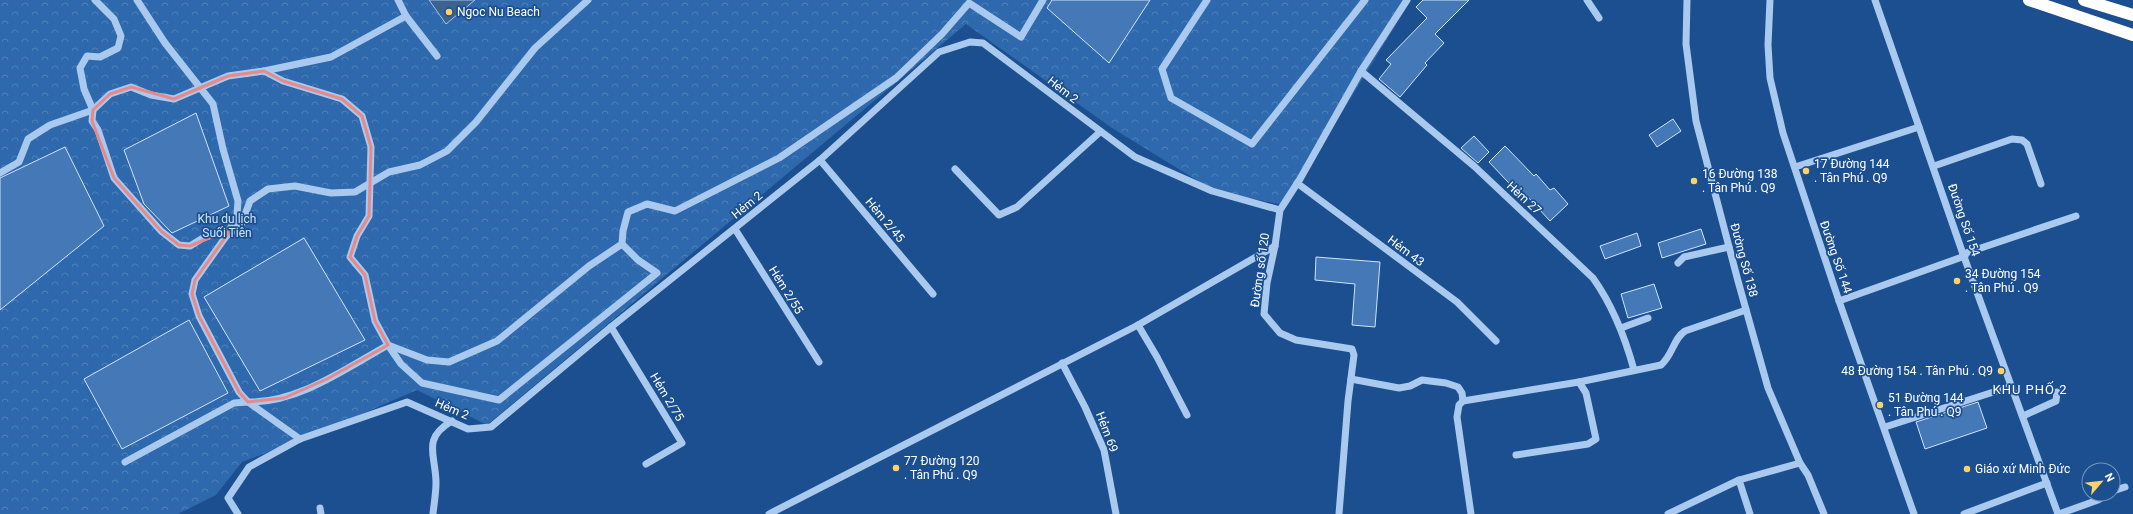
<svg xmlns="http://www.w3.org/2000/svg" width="2133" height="514" font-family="Roboto,sans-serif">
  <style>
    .forest { fill: url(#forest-crowns) }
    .water { fill: #3c6290; stroke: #9cc4f0 }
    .building { fill: #4478b7; stroke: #cfe3fa }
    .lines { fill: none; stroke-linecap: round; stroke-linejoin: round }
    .minor { stroke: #a9c9ee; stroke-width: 7 }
    .highway { stroke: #fff; stroke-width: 12 }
    .marked { fill: none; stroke: #e88989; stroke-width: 3; stroke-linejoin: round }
    .poi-dot { fill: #ffd166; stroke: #1b4f8f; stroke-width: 1.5 }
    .labels { text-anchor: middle; stroke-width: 3.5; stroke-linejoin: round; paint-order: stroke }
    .poi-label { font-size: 12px; fill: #fff; stroke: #1b4f8f; text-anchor: start }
    .street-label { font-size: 12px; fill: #fff; stroke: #1b4f8f }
    .park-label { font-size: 12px; fill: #cfe3fa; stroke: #1b4f8f }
    .neighbourhood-label { font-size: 13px; letter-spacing: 1px; fill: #fff; stroke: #1b4f8f }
  </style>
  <defs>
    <pattern id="forest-crowns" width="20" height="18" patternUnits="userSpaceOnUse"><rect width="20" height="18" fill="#2e69ad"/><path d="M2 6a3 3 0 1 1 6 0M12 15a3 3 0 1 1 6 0" fill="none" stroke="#4d80b9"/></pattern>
  </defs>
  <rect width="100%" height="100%" fill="#1b4f8f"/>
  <!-- forest -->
  <polygon class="forest" points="0,0 1411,0 1288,200 1280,204 1216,192 1112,128 966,24 487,425 417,390 313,435 242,462 216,495 178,514 0,514"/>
  <!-- water -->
  <polygon class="water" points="429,0 475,0 446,24"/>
  <!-- building -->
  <g class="building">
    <polygon points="1052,0 1150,0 1109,63 1047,8"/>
    <polygon points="1423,0 1469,0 1435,34 1444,43 1425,63 1427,65 1400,97 1379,79 1391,64 1386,60 1427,18 1416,7"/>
    <polygon points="196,113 229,206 172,233 144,204 124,150"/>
    <polygon points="1673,119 1681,131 1657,147 1649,135"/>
    <polygon points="1474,136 1489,152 1478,163 1461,148"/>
    <polygon points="1505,146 1534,176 1536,174 1550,190 1554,188 1568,204 1550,221 1527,196 1524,199 1489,162"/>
    <polygon points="65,147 104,226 0,310 0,178"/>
    <polygon points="1701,229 1706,244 1662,258 1658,243"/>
    <polygon points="1637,233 1641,246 1605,259 1600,246"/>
    <polygon points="304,238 365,340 260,391 204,297"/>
    <polygon points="1316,257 1380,262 1375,327 1352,325 1355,284 1315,280"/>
    <polygon points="1654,284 1662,308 1628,318 1621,294"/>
    <polygon points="189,320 228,393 122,449 84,379"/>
    <polygon points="1978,402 1987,428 1925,449 1916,422"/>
  </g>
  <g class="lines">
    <!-- minor -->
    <g class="minor">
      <polyline points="95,0 114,19 121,36 118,48 100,57 87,56 80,68 84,89 93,110 92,121 98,130 114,178 161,231 179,245 190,246 203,238 215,234 227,235 236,229 242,223 250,201 268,189 295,186 331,193 355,192 389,172 420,165 447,151 476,122 535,48 588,0"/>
      <path d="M137 0 165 43 213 104 223 149 238 201 237 215 227 235 195 280 192 294 199 316 239 392 248 402C298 403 345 369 388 345L401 364 422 383 499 400 657 273 638 260 622 244 623 231 628 212 647 204 675 211 779 158 896 78 942 34 969 3 1021 37 1043 0"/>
      <polyline points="398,0 406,16 437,56"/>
      <polyline points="1207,0 1162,69 1171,98 1252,144 1365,0"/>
      <polyline points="1587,0 1599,18"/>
      <polyline points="1687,0 1686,44 1696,121 1738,281 1768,388 1800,463 1808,475 1824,514"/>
      <polyline points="1770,0 1768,45 1770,78 1783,133 1839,301 1914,514"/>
      <polyline points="1875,0 1963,254 2058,514"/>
      <polyline points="264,71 331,57 406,16"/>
      <path d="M1361 71 1474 166 1593 278C1613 306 1625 337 1634 370"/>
      <polyline points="820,160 933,294"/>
      <polyline points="1934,166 2012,139 2022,140 2027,144 2041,184"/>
      <polyline points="1795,167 1919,127"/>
      <polyline points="955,169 999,215 1017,207 1100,132"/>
      <polyline points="0,173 19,162 28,139 50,125 93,110 110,94 131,87 151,95 174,99 228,76 264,71 283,81 342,99 362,116 371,147 369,216 357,236 350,257 365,275 375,321 388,345 427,360 449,362 497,341 589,266 622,244"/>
      <polyline points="1297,183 1457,302 1496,341"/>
      <polyline points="735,229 819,362"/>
      <polyline points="1963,254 2076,216"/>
      <polyline points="1678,263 1684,257 1729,247"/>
      <polyline points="1839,301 1965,256"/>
      <polyline points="1138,325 1157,357 1187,415"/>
      <polyline points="611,327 682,443 646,464"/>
      <polyline points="1621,328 1648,318"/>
      <polyline points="1062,363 1085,407 1104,450 1116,514"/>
      <polyline points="1351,379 1399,388 1410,386 1422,380 1446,383 1458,387 1462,393 1463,401"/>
      <polyline points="2023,416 2056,401 2057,392"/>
      <polyline points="1885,427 2012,386"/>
      <path d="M1516 455 1588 444 1596 439 1586 393 1579 382 1661 365C1673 355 1673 339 1685 331L1746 310"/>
      <polyline points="125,462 234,403 248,402 300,439"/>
      <polyline points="1739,480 1750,514"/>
      <polyline points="2113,491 2125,487"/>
      <polyline points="320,508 321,514"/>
      <polyline points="238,514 228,498 249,467 300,439 407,402 468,429 491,427 611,327 820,160 939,52 970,42 983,43 1135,157 1212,191 1280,210"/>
      <path d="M433 514C434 504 436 493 436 483 436 455 421 439 452 421"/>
      <polyline points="769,514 1138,325 1275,246"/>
      <polyline points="1339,514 1348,401 1354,355 1352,349 1296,340 1280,333 1264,314 1267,283 1275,246 1280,210 1300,179 1361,71 1407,0"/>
      <polyline points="1471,514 1457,417 1459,405 1463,401 1579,382"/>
      <polyline points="1668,514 1739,480 1800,463"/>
      <polyline points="1964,514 2047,483"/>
      <polyline points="2059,514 2098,500 2108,494"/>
    </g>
    <!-- highway -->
    <g class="highway">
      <polyline points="2029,0 2133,35"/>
      <polyline points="2084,0 2133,15"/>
    </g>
  </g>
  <!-- marked area -->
  <path class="marked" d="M264 71 283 81 342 99 362 116 371 147 369 216 357 236 350 257 365 275 375 321 388 345 327 379 284 398 248 402 239 392 199 316 192 294 195 280 232 228 190 246 179 245 161 231 114 178 92 121 93 110 110 94 131 87 174 99 228 76Z"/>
  <!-- markers -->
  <g class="poi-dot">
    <circle cx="449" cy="12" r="4"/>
    <circle cx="1806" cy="171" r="4"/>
    <circle cx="1694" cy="181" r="4"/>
    <circle cx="1957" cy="281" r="4"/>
    <circle cx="2001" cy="371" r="4"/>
    <circle cx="1880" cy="405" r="4"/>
    <circle cx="896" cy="468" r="4"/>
    <circle cx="1967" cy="469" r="4"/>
  </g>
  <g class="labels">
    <!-- poi labels -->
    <g class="poi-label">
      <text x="457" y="16">Ngoc Nu Beach</text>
      <text x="1814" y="168">17 Đường 144<tspan x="1814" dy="14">. Tân Phú . Q9</tspan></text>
      <text x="1702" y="178">16 Đường 138<tspan x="1702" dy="14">. Tân Phú . Q9</tspan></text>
      <text x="1965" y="278">34 Đường 154<tspan x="1965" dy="14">. Tân Phú . Q9</tspan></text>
      <text x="1993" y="375" text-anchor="end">48 Đường 154 . Tân Phú . Q9</text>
      <text x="1888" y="402">51 Đường 144<tspan x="1888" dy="14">. Tân Phú . Q9</tspan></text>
      <text x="904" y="465">77 Đường 120<tspan x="904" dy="14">. Tân Phú . Q9</tspan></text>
      <text x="1975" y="473">Giáo xứ Minh Đức</text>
    </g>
    <!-- street labels -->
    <g class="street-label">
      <text transform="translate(1063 90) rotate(38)" y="4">Hẻm 2</text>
      <text transform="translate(1524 198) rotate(43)" y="4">Hẻm 27</text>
      <text transform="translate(747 205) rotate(-39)" y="4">Hẻm 2</text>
      <text transform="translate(885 220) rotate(50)" y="4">Hẻm 2/45</text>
      <text transform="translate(1964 220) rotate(71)" y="4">Đường Số 154</text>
      <text transform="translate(1406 251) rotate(37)" y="4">Hẻm 43</text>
      <text transform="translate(1836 257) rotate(71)" y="4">Đường Số 144</text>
      <text transform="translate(1744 260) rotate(75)" y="4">Đường Số 138</text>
      <text transform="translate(1260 270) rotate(-82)" y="4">Đường số 120</text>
      <text transform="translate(786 290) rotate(58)" y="4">Hẻm 2/55</text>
      <text transform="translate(667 397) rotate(59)" y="4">Hẻm 2/75</text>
      <text transform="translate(452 409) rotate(23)" y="4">Hẻm 2</text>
      <text transform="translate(1107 432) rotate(69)" y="4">Hẻm 69</text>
    </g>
    <!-- park labels -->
    <g class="park-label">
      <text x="227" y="223">Khu du lịch<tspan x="227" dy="14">Suối Tiên</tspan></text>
    </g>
    <!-- neighbourhood labels -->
    <g class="neighbourhood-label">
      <text x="2030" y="394">KHU PHỐ 2</text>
    </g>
  </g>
  <!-- north arrow -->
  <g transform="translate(2101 482) rotate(62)"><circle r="19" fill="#1b4f8f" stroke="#7695bc"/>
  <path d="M0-3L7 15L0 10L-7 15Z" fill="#ffd166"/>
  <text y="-6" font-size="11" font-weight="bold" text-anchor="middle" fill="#ffffff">N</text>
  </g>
</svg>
